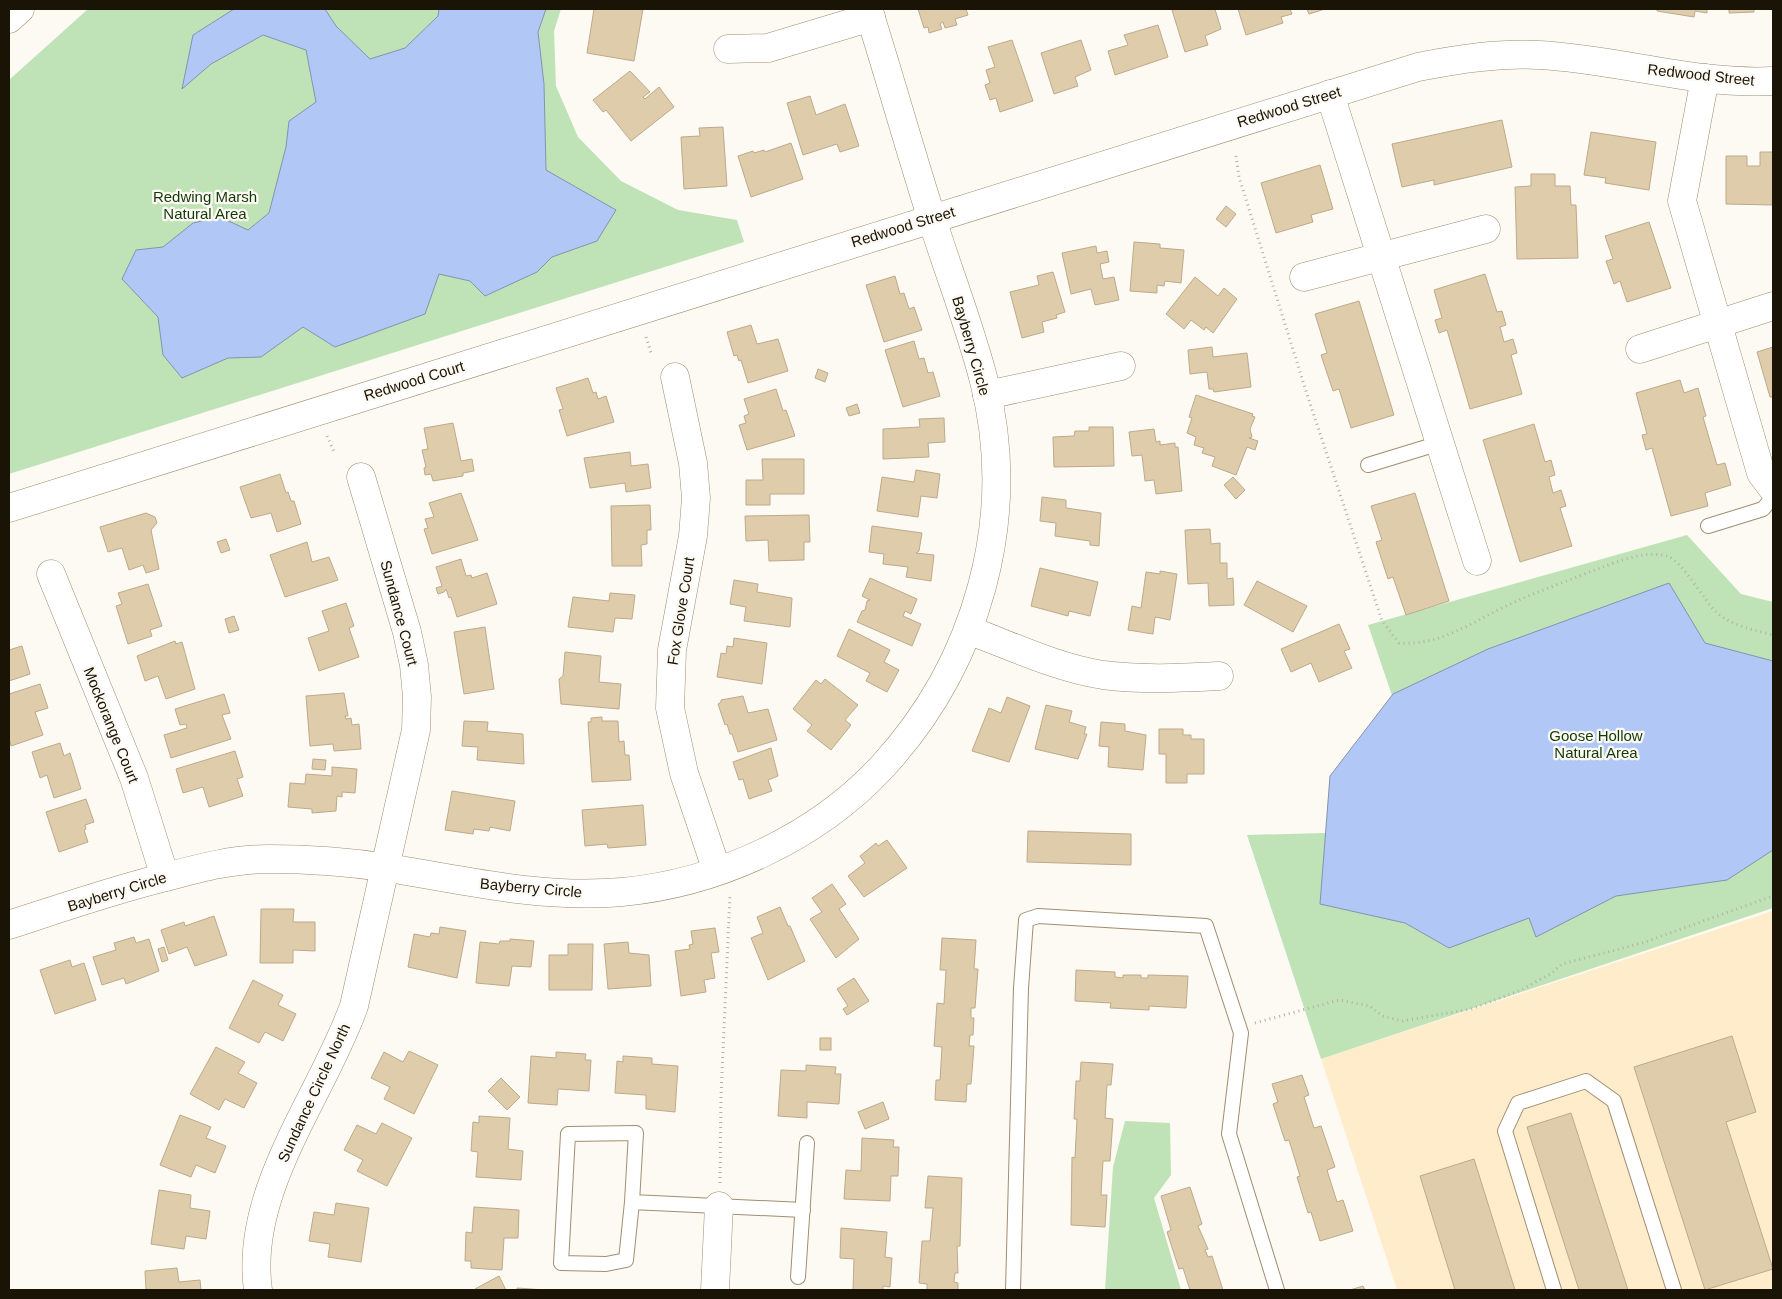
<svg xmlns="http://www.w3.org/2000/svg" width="1782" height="1299" font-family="Arial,sans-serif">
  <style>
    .built { fill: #ffeccb }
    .green { fill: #bfe3b7 }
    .water { fill: #b1c8f7; stroke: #8492af }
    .building { fill: #dfccaa; stroke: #bdaa8a }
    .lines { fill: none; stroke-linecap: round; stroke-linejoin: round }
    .lane-casing { stroke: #a08e6f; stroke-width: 16 }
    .street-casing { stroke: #a08e6f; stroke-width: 29 }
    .secondary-casing { stroke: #a08e6f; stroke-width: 29 }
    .path { stroke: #b4b0a8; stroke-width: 3; stroke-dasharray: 1 4; stroke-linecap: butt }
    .lane { stroke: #fff; stroke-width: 14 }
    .street { stroke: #fff; stroke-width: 28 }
    .secondary { stroke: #fff; stroke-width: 28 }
    .labels { text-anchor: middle; stroke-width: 4.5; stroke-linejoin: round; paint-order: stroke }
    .street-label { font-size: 15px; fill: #1a1407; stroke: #fdf9f3 }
    .park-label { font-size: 15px; fill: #123a09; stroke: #fdf9f3 }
  </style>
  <rect width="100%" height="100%" fill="#fdf9f3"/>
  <!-- built -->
  <polygon class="built" points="1773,911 1773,1290 1397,1290 1321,1059"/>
  <!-- green -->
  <g class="green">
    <polygon points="88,9 561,9 554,31 556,86 578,137 621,181 678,210 737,220 744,242 9,474 9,80"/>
    <polygon points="1687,535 1741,594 1773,602 1773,908 1321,1059 1247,835 1438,830 1368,625"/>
    <polygon points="1125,1121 1170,1123 1171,1175 1154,1198 1181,1290 1105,1290 1113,1167"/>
  </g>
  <!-- water -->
  <g class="water">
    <polygon points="234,9 325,9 336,26 370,59 405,48 438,16 439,9 546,9 538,32 544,84 546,170 616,210 597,241 552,257 537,272 485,296 470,281 439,274 425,314 335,347 303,327 261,357 228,358 182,378 163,355 158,317 122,279 136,250 163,247 193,223 220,217 248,230 269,213 286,147 289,121 316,102 306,50 263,35 211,64 182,89 193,35"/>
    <polygon points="1669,583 1705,643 1773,661 1773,850 1727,880 1616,896 1536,937 1529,918 1449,948 1405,923 1320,904 1330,776 1393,694 1488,649"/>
  </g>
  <!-- building -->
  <g class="building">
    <polygon points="594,9 643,9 634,61 587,53"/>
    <polygon points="918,9 966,9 968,15 955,19 957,25 945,28 943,22 940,24 942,29 929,33 928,27 924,28"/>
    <polygon points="1178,9 1215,9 1221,29 1205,36 1208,45 1185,52 1172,10"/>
    <polygon points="1238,9 1290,9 1292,14 1281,17 1283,23 1246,35"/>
    <polygon points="1307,9 1325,9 1309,14"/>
    <polygon points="1657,9 1707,9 1707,13 1695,11 1694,17 1657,11"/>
    <polygon points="1729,9 1754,9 1754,12 1729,13"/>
    <polygon points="1158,25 1168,57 1115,75 1108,51 1128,45 1124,35"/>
    <polygon points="1012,40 1033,101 1000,112 996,98 990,100 985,85 990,83 986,70 995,67 988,47"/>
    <polygon points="1081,40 1091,70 1075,77 1078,86 1054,94 1041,53"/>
    <polygon points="630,71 650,92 643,97 645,99 659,87 674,107 631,141 606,110 603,112 593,100"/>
    <polygon points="810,96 816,115 845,104 859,146 840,152 837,144 803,155 787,103"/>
    <polygon points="1502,120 1512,167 1434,185 1434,180 1402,187 1392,144"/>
    <polygon points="723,127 727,186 684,189 681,137 700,136 699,128"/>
    <polygon points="1591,132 1656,142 1649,190 1605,183 1606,178 1584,175"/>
    <polygon points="791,143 803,179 751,197 738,156 753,151 754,153 764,150 765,152"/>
    <polygon points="1760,152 1773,152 1773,205 1726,204 1726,156 1747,156 1747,166 1760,166"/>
    <polygon points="1320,165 1333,209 1311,215 1313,222 1276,233 1261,183"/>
    <polygon points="1531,174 1555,174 1555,186 1570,186 1571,205 1576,205 1578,258 1517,259 1515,187 1531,186"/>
    <polygon points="1226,206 1236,214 1226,227 1216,219"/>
    <polygon points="1649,222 1671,288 1627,302 1620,281 1614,284 1606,261 1613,259 1605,236"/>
    <polygon points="1134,242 1160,244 1160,248 1184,250 1181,283 1165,281 1164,286 1157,285 1157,293 1130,291"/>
    <polygon points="1096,246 1097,253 1107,251 1109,262 1100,264 1103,279 1114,277 1119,300 1095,305 1091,289 1071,294 1062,253"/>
    <polygon points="1053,272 1065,312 1056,315 1057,318 1042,322 1044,332 1022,338 1010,292 1039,285 1037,276"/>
    <polygon points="1485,274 1497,312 1502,311 1506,325 1500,327 1504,342 1513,339 1517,353 1511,355 1522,394 1470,409 1447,330 1439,333 1435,320 1442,318 1434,290"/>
    <polygon points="895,276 900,294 904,293 909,309 914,307 922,330 884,342 866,285"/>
    <polygon points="1195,277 1218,296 1224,288 1237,299 1213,333 1206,327 1204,330 1191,320 1184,329 1166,314"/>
    <polygon points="1359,301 1394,415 1351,428 1339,389 1333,391 1321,355 1327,353 1315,314"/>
    <polygon points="751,325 757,344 778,339 788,371 748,383 741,360 739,361 737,355 734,356 727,332"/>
    <polygon points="914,341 919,359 924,358 928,373 933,372 940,396 903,407 885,350"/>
    <polygon points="1212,347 1213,357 1247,353 1251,387 1214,392 1213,389 1209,389 1207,372 1190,374 1188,350"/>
    <polygon points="1773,347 1773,397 1770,397 1757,352"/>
    <polygon points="818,369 828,373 825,382 815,378"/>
    <polygon points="588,378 593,393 596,392 598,399 606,396 614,422 567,436 559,410 563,409 556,388"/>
    <polygon points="1680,380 1684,393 1698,388 1706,416 1703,417 1717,465 1725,463 1731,485 1705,493 1708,506 1671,516 1652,448 1646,450 1642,435 1647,434 1636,393"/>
    <polygon points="776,389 783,411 786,410 795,436 747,450 739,425 746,423 744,416 749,414 744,399"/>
    <polygon points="1196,395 1253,414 1252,416 1255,417 1250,429 1252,437 1249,438 1258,441 1255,450 1247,447 1236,475 1212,466 1215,457 1202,453 1204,448 1194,445 1196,437 1187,433 1192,418 1189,417"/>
    <polygon points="857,404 860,413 849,416 846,408"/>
    <polygon points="944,418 945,442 928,443 929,457 883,459 883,429 920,427 919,419"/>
    <polygon points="453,423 461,461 472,459 474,471 463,473 463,476 433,481 431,474 425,475 424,468 426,467 422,450 428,449 424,428"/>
    <polygon points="1534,424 1545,462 1551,460 1555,475 1549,477 1553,493 1561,490 1566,506 1560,508 1572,546 1520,562 1483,440"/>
    <polygon points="1089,427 1113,427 1114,466 1054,467 1053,437 1074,436 1075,431 1089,431"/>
    <polygon points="1154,429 1156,442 1160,441 1160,445 1175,443 1175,447 1178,447 1182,491 1156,494 1154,480 1145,481 1142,455 1132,456 1129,432"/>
    <polygon points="630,452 631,466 648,464 651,488 626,492 625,483 590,488 584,458"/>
    <polygon points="762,459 804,459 804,494 770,494 770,505 746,505 746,480 763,480"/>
    <polygon points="916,470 940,474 937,498 921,496 918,517 877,511 882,477 914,482"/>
    <polygon points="280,474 286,493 288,492 291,501 294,501 301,524 277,532 271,513 251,518 240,487"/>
    <polygon points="1233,477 1245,490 1236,499 1224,485"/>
    <polygon points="461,493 478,540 432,554 424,529 428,528 425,519 434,517 429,503"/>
    <polygon points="1415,493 1449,601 1406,615 1393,577 1388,579 1376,542 1382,540 1371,506"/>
    <polygon points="1042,497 1066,500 1066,508 1101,513 1099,546 1090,545 1090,541 1055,536 1056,523 1040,521"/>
    <polygon points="650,505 651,530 647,530 647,544 641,545 642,566 612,566 611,506"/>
    <polygon points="146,513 155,517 157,523 151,530 159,569 146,573 143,565 129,570 122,548 108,552 100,527"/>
    <polygon points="809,515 810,542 804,542 804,560 769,561 768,540 746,541 745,516"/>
    <polygon points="872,526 922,533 919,551 916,553 934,555 931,581 906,577 908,567 883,564 884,554 869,552"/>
    <polygon points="1210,529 1211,544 1220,543 1220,563 1227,563 1227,579 1233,578 1234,605 1209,606 1208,583 1188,584 1185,530"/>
    <polygon points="226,539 230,550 221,553 217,542"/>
    <polygon points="307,542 312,562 329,557 338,580 285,597 270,555"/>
    <polygon points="461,559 466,576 471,575 472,578 487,573 497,604 457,617 451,597 449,598 446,589 444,592 438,594 436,588 442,586 436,567"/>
    <polygon points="1040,568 1098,582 1090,616 1069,611 1068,616 1031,606"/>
    <polygon points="1160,571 1177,574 1170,620 1155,617 1153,634 1128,630 1132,606 1141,608 1146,572 1160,574"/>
    <polygon points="870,578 917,599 911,614 905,611 903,616 921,624 912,646 857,622 862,611 865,610 867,601 870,600 862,596"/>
    <polygon points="734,580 758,584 757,592 792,598 790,627 744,621 746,607 730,604"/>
    <polygon points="1257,581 1307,606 1293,632 1244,605"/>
    <polygon points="148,584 162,626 150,630 152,636 128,644 116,606 122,604 118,593"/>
    <polygon points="610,593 635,595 632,619 615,618 613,632 568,627 573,597 609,601"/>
    <polygon points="346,603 354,626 349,628 359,657 319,671 308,638 329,631 322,611"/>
    <polygon points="234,616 239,630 229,633 225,619"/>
    <polygon points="1339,624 1350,649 1344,651 1352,668 1319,682 1311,663 1291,672 1281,649"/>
    <polygon points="485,627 494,689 464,694 454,632"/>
    <polygon points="849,629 890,650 884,662 899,670 887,692 866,681 870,673 837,656"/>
    <polygon points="734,638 767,643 762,684 717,677 721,653 726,654 727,646 733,647"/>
    <polygon points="175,641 176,644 182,642 195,689 166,699 158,676 145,681 137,656"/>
    <polygon points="22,646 30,674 9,681 9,650"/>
    <polygon points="565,652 601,656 599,682 621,684 619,709 561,704 559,679 563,676"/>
    <polygon points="825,679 858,705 845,720 851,725 831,750 807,731 812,725 793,709 816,680 821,684"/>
    <polygon points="40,684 48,708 35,712 43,735 11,746 9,738 9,694"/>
    <polygon points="344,693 348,716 345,716 346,719 351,718 352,725 359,724 361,749 334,751 333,744 310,746 306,696"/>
    <polygon points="224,694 230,713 222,715 231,739 171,758 164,735 187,728 186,724 180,725 175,709"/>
    <polygon points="743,696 748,713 768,709 777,740 738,752 732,734 730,734 727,724 725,725 718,704 721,702 721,700"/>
    <polygon points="1007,697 1030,706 1009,762 972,751 989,708 1001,713"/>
    <polygon points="1046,705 1072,711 1069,722 1086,727 1084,734 1087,734 1078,759 1035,749"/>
    <polygon points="602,717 602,721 618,721 619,742 624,741 625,755 629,755 631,780 592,782 588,722 591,722 591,718"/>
    <polygon points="464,721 488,722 487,731 523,734 524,764 477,760 478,747 462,746"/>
    <polygon points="1101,722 1125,724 1125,731 1146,735 1143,770 1108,767 1109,747 1099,746"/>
    <polygon points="1159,729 1183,729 1183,735 1191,735 1191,739 1204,739 1204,774 1187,774 1187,783 1166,783 1166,754 1159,754"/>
    <polygon points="60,743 64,756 70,753 81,789 54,798 47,775 40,778 32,752"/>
    <polygon points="771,748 778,776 768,780 772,791 749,799 743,779 739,780 733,762"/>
    <polygon points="235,751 243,777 237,779 243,796 209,807 203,787 183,793 176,769"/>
    <polygon points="313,759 326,760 325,770 312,769"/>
    <polygon points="332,767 357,769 355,793 342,792 342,797 337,796 336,811 312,813 312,809 288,807 290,783 305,784 306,774 332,776"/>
    <polygon points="452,791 515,801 510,831 490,827 489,831 474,829 473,834 445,830"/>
    <polygon points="86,799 94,822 85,825 86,829 84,830 88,842 59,852 46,812"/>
    <polygon points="643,805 646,845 608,848 607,844 585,846 582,810"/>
    <polygon points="1028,831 1131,834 1131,865 1027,862"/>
    <polygon points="887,840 907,868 864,897 848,876 865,863 860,856 876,843 878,846"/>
    <polygon points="832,884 846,904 839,909 859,939 836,958 810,919 822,912 812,898"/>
    <polygon points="780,907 788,926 790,926 805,961 768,980 751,938 763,933 757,917"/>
    <polygon points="261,909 294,909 293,922 315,922 315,951 293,950 293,963 260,963"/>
    <polygon points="214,916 227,955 195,966 187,947 169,954 161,930 184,922 185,926"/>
    <polygon points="440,927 466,931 457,978 408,967 414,934 430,937 431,933 439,934"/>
    <polygon points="715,928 719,952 711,953 715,978 704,980 706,992 681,996 675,951 690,949 689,945 693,944 691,931"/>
    <polygon points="134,937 136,943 149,939 159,971 126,984 124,978 102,985 93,957 116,950 114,943"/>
    <polygon points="942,938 976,940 974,969 978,969 975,1008 971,1008 971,1018 974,1018 973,1035 970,1035 969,1046 974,1046 971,1084 967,1084 966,1102 935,1100 936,1080 940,1080 942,1047 934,1046 937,1003 944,1004 946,970 940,970"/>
    <polygon points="510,939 534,941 531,967 512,966 509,986 476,983 480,942 499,944 500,941 510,941"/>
    <polygon points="628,942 629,953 649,955 651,986 608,989 604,944"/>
    <polygon points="568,944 593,944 592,990 549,990 549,955 568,955"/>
    <polygon points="164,947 168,960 162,962 158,949"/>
    <polygon points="70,960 72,967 84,963 96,1000 55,1014 40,970"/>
    <polygon points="1076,970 1115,972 1115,977 1123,978 1123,975 1141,975 1141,978 1148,978 1148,975 1188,976 1186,1008 1149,1006 1149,1010 1110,1008 1111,1003 1075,1001"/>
    <polygon points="854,978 869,1001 847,1015 843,1009 848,1006 837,989"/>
    <polygon points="253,980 283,995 278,1005 296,1014 283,1041 265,1032 259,1043 229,1028"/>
    <polygon points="1732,1036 1756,1112 1726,1122 1773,1269 1705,1290 1634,1067"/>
    <rect x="820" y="1038" width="11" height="12"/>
    <polygon points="216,1047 245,1062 238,1073 257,1083 244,1108 225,1099 219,1110 190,1094"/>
    <polygon points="409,1051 438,1065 414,1114 384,1099 390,1087 371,1078 384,1052 403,1062"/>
    <polygon points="556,1052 586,1054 585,1060 591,1060 589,1091 558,1089 557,1105 528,1103 531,1056 556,1058"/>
    <polygon points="623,1056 652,1058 652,1064 678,1066 675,1112 646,1109 646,1095 615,1093 617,1061 623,1062"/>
    <polygon points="1081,1062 1113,1064 1111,1085 1107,1085 1105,1118 1113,1119 1110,1161 1103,1161 1101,1195 1107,1195 1105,1227 1071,1225 1072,1157 1075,1158 1077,1119 1074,1119 1076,1081 1080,1081"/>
    <polygon points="806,1065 836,1067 835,1074 841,1074 839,1104 807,1102 807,1118 778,1116 781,1070 806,1071"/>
    <polygon points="1302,1075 1309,1095 1304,1097 1314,1128 1321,1126 1335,1167 1327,1170 1337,1202 1343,1200 1353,1231 1320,1241 1311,1212 1308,1213 1297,1177 1300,1176 1289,1140 1285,1141 1273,1104 1278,1102 1272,1084"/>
    <polygon points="501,1078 520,1097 507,1110 488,1091"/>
    <polygon points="883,1102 889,1119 865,1129 858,1112"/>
    <polygon points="1571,1113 1628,1290 1579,1290 1527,1127"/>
    <polygon points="180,1115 211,1127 206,1138 226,1146 215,1173 196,1165 191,1177 160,1165"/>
    <polygon points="479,1116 510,1118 508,1149 523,1151 521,1180 476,1177 478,1152 471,1151 473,1122 479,1123"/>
    <polygon points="382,1123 412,1138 387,1186 357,1171 363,1160 344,1150 357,1125 376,1134"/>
    <polygon points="862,1138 894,1140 893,1147 899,1147 898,1176 891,1176 890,1201 844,1199 846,1170 861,1171"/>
    <polygon points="1474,1159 1515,1290 1455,1290 1420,1176"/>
    <polygon points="928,1176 962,1178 960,1246 957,1246 958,1273 955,1273 954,1282 958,1283 958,1290 927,1290 927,1284 919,1283 922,1241 930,1241 933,1208 925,1208"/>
    <polygon points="1190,1187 1202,1224 1198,1226 1208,1249 1205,1250 1208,1257 1212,1256 1223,1290 1190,1290 1183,1268 1179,1269 1167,1232 1171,1230 1161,1196"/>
    <polygon points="159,1190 191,1195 190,1208 210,1211 206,1239 186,1236 184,1249 151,1244"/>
    <polygon points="336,1203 369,1208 361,1262 328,1257 330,1244 309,1241 314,1212 334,1215"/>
    <polygon points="474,1207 519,1210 518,1238 504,1238 502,1270 471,1268 471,1261 465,1261 466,1232 472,1233"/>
    <polygon points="841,1228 887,1232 885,1257 892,1258 890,1287 883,1286 883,1290 853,1290 854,1259 840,1258"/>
    <polygon points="177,1268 179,1282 200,1280 201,1290 146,1290 145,1271"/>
    <polygon points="499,1276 506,1290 476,1290 475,1289"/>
    <polygon points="1363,1286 1365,1290 1350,1290"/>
    <polygon points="517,1288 545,1290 517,1290"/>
  </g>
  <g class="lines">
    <!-- lane casing -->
    <g class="lane-casing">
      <g id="lane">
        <polyline points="1368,465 1440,443"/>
        <polyline points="1708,526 1763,509 1773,497"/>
        <polyline points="632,1202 636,1133 568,1134 561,1263 606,1264 626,1260 632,1202 803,1210"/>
        <polyline points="798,1277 807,1143"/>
        <polyline points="1013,1290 1021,988 1026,920 1038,916 1206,926 1241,1033 1229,1134 1277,1290"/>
        <polyline points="1554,1290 1505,1131 1518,1103 1586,1081 1614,1101 1674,1290"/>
      </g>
    </g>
    <!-- street casing -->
    <g class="street-casing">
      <g id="street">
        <polyline points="728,49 768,48 871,17"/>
        <polyline points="1705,78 1682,201 1761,473 1773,489"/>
        <polyline points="1330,94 1477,561"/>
        <polyline points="1304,277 1486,229"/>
        <polyline points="1640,349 1773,306"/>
        <polyline points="675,377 693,463 696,498 693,536 672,650 670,708 684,773 717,871"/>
        <polyline points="987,395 1121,366"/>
        <path d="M9 508 1418 67C1459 59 1498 53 1539 55 1618 59 1694 85 1773 81"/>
        <polyline points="51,574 134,778 165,877"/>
        <path d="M968 630C1012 646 1057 668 1103 675 1142 680 1180 678 1219 676"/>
        <path d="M9 925C61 908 113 890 166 877 200 868 233 859 268 859 308 859 350 862 389 868 466 881 544 899 622 892 718 883 816 838 882 767 977 664 1019 519 984 381 970 326 948 271 931 216 909 147 890 78 868 9"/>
        <path d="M258 1290C244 1190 322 1096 354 1006L416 730 417 697 414 665 407 632 361 477"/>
        <polyline points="715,1290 719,1206"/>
      </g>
    </g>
    <!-- secondary casing -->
    <g class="secondary-casing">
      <polyline id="secondary" points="9,19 20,9"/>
    </g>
    <!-- path -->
    <g class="path">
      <path d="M1236 156 1239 177 1305 388 1382 621 1399 643C1441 646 1472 622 1508 605 1538 591 1570 580 1600 568 1619 561 1646 550 1667 556 1683 561 1703 600 1717 613 1733 626 1754 630 1773 635"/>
      <polyline points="646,337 651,353"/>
      <polyline points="327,436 335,454"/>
      <polyline points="1255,1023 1339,1000 1370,1006 1382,1016 1402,1021 1471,1009 1521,990 1552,973 1562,964 1642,943 1773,896"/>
      <polyline points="720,1183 721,1096 730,894"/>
    </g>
    <!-- lane -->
    <use href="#lane" class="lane"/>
    <!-- street -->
    <use href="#street" class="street"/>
    <!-- secondary -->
    <use href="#secondary" class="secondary"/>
  </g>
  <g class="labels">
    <!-- street labels -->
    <g class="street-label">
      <text transform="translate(1701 75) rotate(6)" y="5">Redwood Street</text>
      <text transform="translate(1289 107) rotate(-17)" y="5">Redwood Street</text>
      <text transform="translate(903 227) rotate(-17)" y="5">Redwood Street</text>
      <text transform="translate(971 346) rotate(74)" y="5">Bayberry Circle</text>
      <text transform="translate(414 381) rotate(-17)" y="5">Redwood Court</text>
      <text transform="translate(681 611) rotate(-81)" y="5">Fox Glove Court</text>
      <text transform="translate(399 613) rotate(75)" y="5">Sundance Court</text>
      <text transform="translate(111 725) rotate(68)" y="5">Mockorange Court</text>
      <text transform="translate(531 888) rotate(5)" y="5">Bayberry Circle</text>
      <text transform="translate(117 892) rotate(-17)" y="5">Bayberry Circle</text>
      <text transform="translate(314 1093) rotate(-65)" y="5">Sundance Circle North</text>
    </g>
    <!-- park labels -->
    <g class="park-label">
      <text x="205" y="202">Redwing Marsh<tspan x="205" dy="17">Natural Area</tspan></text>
      <text x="1596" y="741">Goose Hollow<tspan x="1596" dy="17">Natural Area</tspan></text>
    </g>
  </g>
  <!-- border -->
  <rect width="1782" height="1299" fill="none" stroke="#1a1407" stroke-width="20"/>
</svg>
